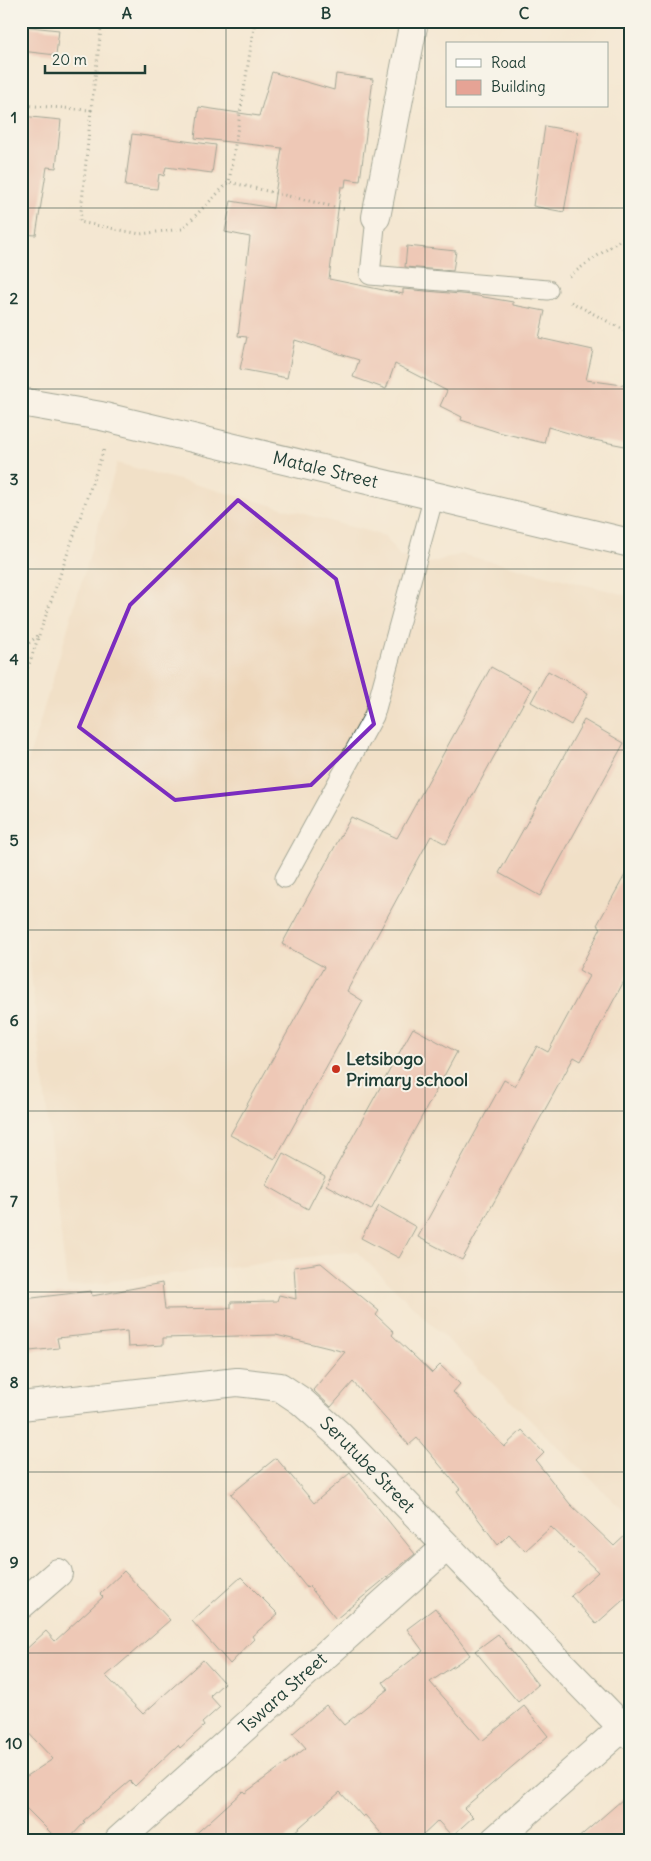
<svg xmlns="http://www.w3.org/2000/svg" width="651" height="1861" font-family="Delius,sans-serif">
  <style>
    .built { fill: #eed7bb }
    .building { fill: #e6a395 }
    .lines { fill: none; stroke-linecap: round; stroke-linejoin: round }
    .service-casing { stroke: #3f564c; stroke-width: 21 }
    .minor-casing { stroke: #3f564c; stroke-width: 30 }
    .path { stroke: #3f564c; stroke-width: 3; stroke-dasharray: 1 4; stroke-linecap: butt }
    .service { stroke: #fff; stroke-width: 19 }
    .minor { stroke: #fff; stroke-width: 28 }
    .marked { fill: none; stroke: #7b2cbf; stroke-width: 4; stroke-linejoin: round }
    .grid { fill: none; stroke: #1f3d34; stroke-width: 1; stroke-opacity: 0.55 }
    .poi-dot { fill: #c8321e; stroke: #f7f3e8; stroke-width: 2 }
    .labels { text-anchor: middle; stroke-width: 4; stroke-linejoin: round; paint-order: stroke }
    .street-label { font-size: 18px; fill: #1f3d34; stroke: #f7f3e8 }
    .poi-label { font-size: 18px; font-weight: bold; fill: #1f3d34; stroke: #f7f3e8; text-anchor: start }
    .neatline { fill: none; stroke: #1f3d34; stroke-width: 2 }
    .grid-label { font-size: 16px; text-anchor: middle; font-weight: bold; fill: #1f3d34 }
  </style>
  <rect width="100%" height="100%" fill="#f7f3e8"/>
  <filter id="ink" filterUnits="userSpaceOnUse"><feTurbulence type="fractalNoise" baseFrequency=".02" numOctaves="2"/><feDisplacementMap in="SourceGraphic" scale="10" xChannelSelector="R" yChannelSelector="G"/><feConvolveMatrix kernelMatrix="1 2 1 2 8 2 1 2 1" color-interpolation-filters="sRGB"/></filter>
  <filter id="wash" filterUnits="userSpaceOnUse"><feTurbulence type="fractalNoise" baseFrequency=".0096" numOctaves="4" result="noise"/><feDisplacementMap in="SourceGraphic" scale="20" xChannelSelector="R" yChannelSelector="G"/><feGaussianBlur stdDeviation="1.12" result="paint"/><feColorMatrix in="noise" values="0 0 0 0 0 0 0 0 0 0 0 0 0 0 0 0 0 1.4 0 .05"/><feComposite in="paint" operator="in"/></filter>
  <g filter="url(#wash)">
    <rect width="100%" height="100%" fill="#f4e7d2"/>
    <!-- built -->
    <polygon class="built" points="117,463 385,536 400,556 416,561 430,563 461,554 630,596 630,1517 356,1251 67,1287 21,887 21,785"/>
    <g id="blocks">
      <!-- building -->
      <g class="building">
        <polygon points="21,26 59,30 56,55 21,51"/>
        <polygon points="272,72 334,90 336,74 373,79 360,181 346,179 345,187 341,187 329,279 403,294 403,289 472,295 513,302 513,305 545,311 539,338 593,350 586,380 630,386 630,447 589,439 548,427 544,443 498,432 461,420 462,417 440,406 447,391 395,364 386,389 353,377 359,360 295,340 287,378 240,369 247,337 238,336 250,237 225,232 231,201 273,208 282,148 195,138 199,107 259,116"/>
        <polygon points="21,116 61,120 56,168 47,167 36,235 21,234"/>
        <polygon points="545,126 578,132 564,212 533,206"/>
        <polygon points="132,134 216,145 212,173 166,167 164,176 159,174 157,189 125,186"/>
        <polygon points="407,246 456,251 453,271 405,267"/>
        <polygon points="491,667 531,689 446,844 431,836 347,991 363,1001 275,1159 230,1135 324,967 282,944 351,817 397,838"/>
        <polygon points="548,671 588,693 571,725 531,702"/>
        <polygon points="584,720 624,743 540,896 499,873"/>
        <polygon points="630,866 630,970 581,1061 574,1057 462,1260 418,1237 504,1080 515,1086 537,1046 548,1052 589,976 579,970 601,928 597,925"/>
        <polygon points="413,1028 457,1052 371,1210 326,1185"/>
        <polygon points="283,1153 325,1176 308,1209 266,1185"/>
        <polygon points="379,1206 416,1227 399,1258 361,1238"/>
        <polygon points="321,1263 379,1311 376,1315 394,1332 392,1335 432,1373 440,1365 460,1384 453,1392 504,1447 522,1430 544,1453 536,1461 570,1504 614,1546 630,1531 630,1594 596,1624 571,1596 598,1572 551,1527 525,1551 509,1534 498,1545 457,1491 460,1489 417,1438 409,1445 353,1382 331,1407 313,1390 345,1352 276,1335 163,1338 163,1345 128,1347 127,1331 57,1338 59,1348 30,1351 24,1299 91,1291 92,1296 162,1283 165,1309 231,1308 231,1302 277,1301 279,1295 296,1299 294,1267"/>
        <polygon points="276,1458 314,1503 350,1473 415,1554 336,1619 309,1586 307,1588 231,1494"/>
        <polygon points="124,1571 170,1620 106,1676 143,1714 203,1660 224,1683 210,1696 220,1707 202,1723 204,1726 180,1748 178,1745 135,1786 130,1781 83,1821 85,1822 68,1840 58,1840 21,1803 21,1780 53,1759 21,1725 21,1654 46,1631 55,1641 103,1597 100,1594"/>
        <polygon points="241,1577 278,1614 252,1636 254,1639 230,1664 192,1621"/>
        <polygon points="435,1608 470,1655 430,1682 482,1741 524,1706 548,1736 464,1808 473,1817 452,1836 438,1821 418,1840 387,1840 365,1815 363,1817 340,1792 285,1840 189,1840 243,1791 245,1793 306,1748 293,1733 326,1705 344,1725 388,1689 383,1682 423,1651 407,1629"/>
        <polygon points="498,1634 538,1685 518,1702 475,1651"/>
        <polygon points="630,1793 630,1840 576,1840"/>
      </g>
    </g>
  </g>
  <g filter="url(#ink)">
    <use href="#blocks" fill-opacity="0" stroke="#3f564c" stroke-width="1"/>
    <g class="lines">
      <!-- service casing -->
      <g class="service-casing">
        <g id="service">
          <polyline points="376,217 370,275 548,290"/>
          <polyline points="285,878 374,716 434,496"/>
        </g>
      </g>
      <!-- minor casing -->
      <g class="minor-casing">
        <g id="minor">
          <polyline points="376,217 414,21"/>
          <path id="s1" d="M21 402 101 416 630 543"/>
          <path id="s2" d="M21 1406 237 1382 280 1387 301 1401 338 1434 630 1735"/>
          <polyline points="21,1605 58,1573"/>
          <path id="s3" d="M119 1840 446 1547"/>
          <polyline points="495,1840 622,1728"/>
        </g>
      </g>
      <!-- path -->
      <g class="path">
        <polyline points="255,21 229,182 347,210"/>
        <polyline points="21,105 91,110 102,21"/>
        <polyline points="91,110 80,222 140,234 182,229 229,182"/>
        <polyline points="569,276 630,233"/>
        <polyline points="571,302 630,333"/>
        <polyline points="21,649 39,635"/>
        <polyline points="21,687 104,449"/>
      </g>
      <!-- service -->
      <use href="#service" class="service"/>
      <!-- minor -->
      <use href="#minor" class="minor"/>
    </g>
  </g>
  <!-- marked area -->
  <path d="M0 0H651V1861H0ZM238 500 336 579 374 724 311 785 175 800 79 727 130 605Z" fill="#f4e7d2" fill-opacity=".55" fill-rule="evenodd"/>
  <path class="marked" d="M238 500 336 579 374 724 311 785 175 800 79 727 130 605Z"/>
  <!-- grid -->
  <path class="grid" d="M226 21V1840M425 21V1840M21 208H630M21 389H630M21 569H630M21 750H630M21 930H630M21 1111H630M21 1292H630M21 1472H630M21 1653H630"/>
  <!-- markers -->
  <circle class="poi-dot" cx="336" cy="1069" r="5"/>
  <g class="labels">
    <!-- street labels -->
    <g class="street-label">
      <text dy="6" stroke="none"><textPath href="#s1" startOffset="312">Matale Street</textPath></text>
      <text dy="6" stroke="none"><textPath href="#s2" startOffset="378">Serutube Street</textPath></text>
      <text dy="6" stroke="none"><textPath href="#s3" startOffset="220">Tswara Street</textPath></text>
    </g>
    <!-- poi labels -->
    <g class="poi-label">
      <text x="346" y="1065">Letsibogo<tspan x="346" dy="21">Primary school</tspan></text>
    </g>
  </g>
  <!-- margin -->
  <rect width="651" height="1861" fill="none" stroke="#f7f3e8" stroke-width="55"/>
  <!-- legend -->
  <rect x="446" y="42" width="162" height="65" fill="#f7f3e8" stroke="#a1aaa0"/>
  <rect x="456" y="59" width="25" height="8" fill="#ffffff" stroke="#a1aaa0"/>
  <text x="491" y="68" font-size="15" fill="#1f3d34">Road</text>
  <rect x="456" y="80" width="25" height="15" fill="#e6a395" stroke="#a1aaa0"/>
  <text x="491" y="92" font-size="15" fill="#1f3d34">Building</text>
  <!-- scale -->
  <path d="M45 65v8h100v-8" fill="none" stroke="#1f3d34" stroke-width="2.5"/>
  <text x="52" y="65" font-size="15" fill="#1f3d34" stroke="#f7f3e8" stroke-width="4" paint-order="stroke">20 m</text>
  <rect x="28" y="28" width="596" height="1806" class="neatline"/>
  <g class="grid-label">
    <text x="127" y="19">A</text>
    <text x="326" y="19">B</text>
    <text x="524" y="19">C</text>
    <text x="14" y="123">1</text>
    <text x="14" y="304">2</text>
    <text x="14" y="485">3</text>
    <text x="14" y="665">4</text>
    <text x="14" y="846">5</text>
    <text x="14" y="1026">6</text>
    <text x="14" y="1207">7</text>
    <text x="14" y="1388">8</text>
    <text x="14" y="1568">9</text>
    <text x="14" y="1749">10</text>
  </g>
</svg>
